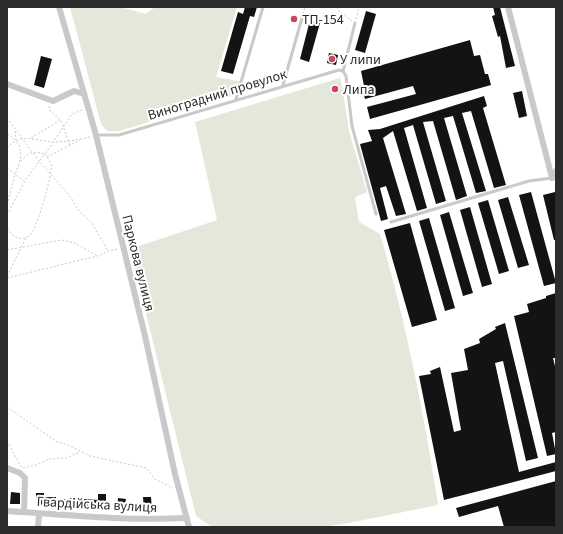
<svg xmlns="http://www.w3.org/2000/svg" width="563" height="534" font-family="'Source Sans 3',sans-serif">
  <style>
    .green { fill: #e4e8db }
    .building { fill: #131313 }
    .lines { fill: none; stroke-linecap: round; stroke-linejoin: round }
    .path { stroke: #c9c9c9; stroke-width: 1; stroke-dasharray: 2 2; stroke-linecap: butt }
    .service { stroke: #c9c9c9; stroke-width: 3 }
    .minor { stroke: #c9c9c9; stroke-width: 6 }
    .poi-dot { fill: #d14162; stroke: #fff; stroke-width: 1.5 }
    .labels { text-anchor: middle; stroke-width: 4; stroke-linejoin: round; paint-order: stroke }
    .poi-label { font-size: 14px; fill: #2c2c2c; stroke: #fff; text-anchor: start }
    .street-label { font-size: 14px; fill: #2c2c2c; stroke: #fff }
  </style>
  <rect width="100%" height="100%" fill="#fff"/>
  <!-- green -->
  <g class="green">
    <polygon points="70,7 120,7 146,14 155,7 237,7 216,77 264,86 120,131 107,131 101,124"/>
    <path d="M340 78 342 86 349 131 367 192 355 197 359 222 380 234C406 322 424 414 438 505L344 524 320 527H212L196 516 130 249 217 220 195 122Z"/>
  </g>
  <!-- building -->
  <g class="building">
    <polygon points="245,7 257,7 254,17 250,16 233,74 221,71 238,12 243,14"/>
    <polygon points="493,7 500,7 515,66 506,68 500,36 498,37 492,16 495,15"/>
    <polygon points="366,11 376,14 365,53 355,50"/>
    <polygon points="310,20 320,23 309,62 300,59"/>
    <polygon points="470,40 474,56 480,55 485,74 488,74 491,85 370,119 367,107 416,94 413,86 365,99 362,87 364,86 361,71"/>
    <polygon points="329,53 338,55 336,65 327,63"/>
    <polygon points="41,56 52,59 44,88 34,85"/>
    <polygon points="522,91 527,116 519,118 513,93"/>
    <polygon points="484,96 487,106 483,108 506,185 494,188 471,111 462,113 486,191 476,193 453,116 444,118 467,196 456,200 433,121 423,122 446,201 436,204 413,125 404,128 427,208 417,211 393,131 383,138 406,214 396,216 386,186 380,188 388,219 381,221 360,144 372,141 368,130 380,129"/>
    <polygon points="531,192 556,283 544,286 519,195"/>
    <polygon points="555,192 556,240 554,240 543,195"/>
    <polygon points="508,197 529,265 518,268 498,200"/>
    <polygon points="488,200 509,271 499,274 478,203"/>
    <polygon points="470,207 492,284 482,287 460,210"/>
    <polygon points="449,212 473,293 463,296 440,215"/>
    <polygon points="429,218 455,308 445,311 419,221"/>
    <polygon points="410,223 437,320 412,327 384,230"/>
    <polygon points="556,293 556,358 553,358 556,370 556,432 552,433 556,454 547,456 514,316 529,312 527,304 546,298 546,296"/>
    <polygon points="505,323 538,458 526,461 503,361 495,363 519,472 556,462 556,471 444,500 419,376 431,374 430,371 440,367 454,432 461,430 451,373 468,370 464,349 480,343 479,339 496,329 495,327"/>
    <polygon points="556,481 556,527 504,527 498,506 459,517 456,508"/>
    <polygon points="11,492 20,493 20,504 10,504"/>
    <polygon points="36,493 44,493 44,497 56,497 56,499 70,499 70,498 98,500 98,494 106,494 106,508 92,507 92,509 36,504"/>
    <polygon points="143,497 151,497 152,510 144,510"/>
    <polygon points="118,498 126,499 124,510 117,509"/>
  </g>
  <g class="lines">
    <!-- path -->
    <g class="path">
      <polyline points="336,7 340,12 352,21"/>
      <polyline points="303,14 305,7"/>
      <polyline points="356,19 359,7"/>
      <polyline points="49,106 50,111 61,120 70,146"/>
      <polyline points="7,118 39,161 70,196 79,211 92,223 108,251"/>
      <polyline points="15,131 16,140"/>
      <path d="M7 134C28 146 20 160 14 178 11 188 9 198 7 208"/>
      <polyline points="31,138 61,120"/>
      <path d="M7 148C21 132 35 141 53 142 64 142 79 140 90 137"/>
      <polyline points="47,157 80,140"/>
      <path d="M21 161C27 152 35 151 45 154L72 114 82 110"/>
      <polyline points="7,168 24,181"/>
      <path d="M7 215 26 179 45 154C47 157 50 161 51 164 53 173 37 229 30 235 27 238 22 239 19 238 12 237 9 231 7 226"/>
      <polyline points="7,250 62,240 75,243 96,255"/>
      <polyline points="7,276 26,238"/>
      <polyline points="7,278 101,255 108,251 118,249"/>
      <polyline points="7,407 57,442 68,445 90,456 146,468 155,479 173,488"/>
      <polyline points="7,441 21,467"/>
      <polyline points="23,468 36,465 49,459 66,458 80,452"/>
    </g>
    <!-- service -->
    <g class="service">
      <polyline points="355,23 343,71 346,76 352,126 376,214"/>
      <polyline points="283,85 302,18"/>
      <polyline points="236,99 263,7"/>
      <polyline points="96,135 119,135 339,70 343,71"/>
      <polyline points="391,222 529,181 552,178"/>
    </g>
    <!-- minor -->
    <g class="minor">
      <polyline points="59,7 96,135 145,336 175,474 189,527"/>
      <polyline points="508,7 552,178"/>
      <polyline points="7,84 53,101 74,91 84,94"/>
      <polyline points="552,178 556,171"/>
      <polyline points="7,468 20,473 25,478 24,512"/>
      <path d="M7 511C67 515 127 521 187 518"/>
      <polyline points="38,527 39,515"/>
    </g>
  </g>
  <!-- markers -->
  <g class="poi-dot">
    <circle cx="294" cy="19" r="4"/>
    <circle cx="332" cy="59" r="4"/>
    <circle cx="335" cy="89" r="4"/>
  </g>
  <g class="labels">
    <!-- poi labels -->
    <g class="poi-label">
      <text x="302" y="24">ТП-154</text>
      <text x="340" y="64">У липи</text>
      <text x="343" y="94">Липа</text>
    </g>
    <!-- street labels -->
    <g class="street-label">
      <text transform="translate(217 94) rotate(-17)" y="5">Виноградний провулок</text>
      <text transform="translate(139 263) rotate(76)" y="5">Паркова вулиця</text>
      <text transform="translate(97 504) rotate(3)" y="5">Гвардійська вулиця</text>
    </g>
  </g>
  <!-- border -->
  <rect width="563" height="534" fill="none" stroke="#2c2c2c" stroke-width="16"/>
</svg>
